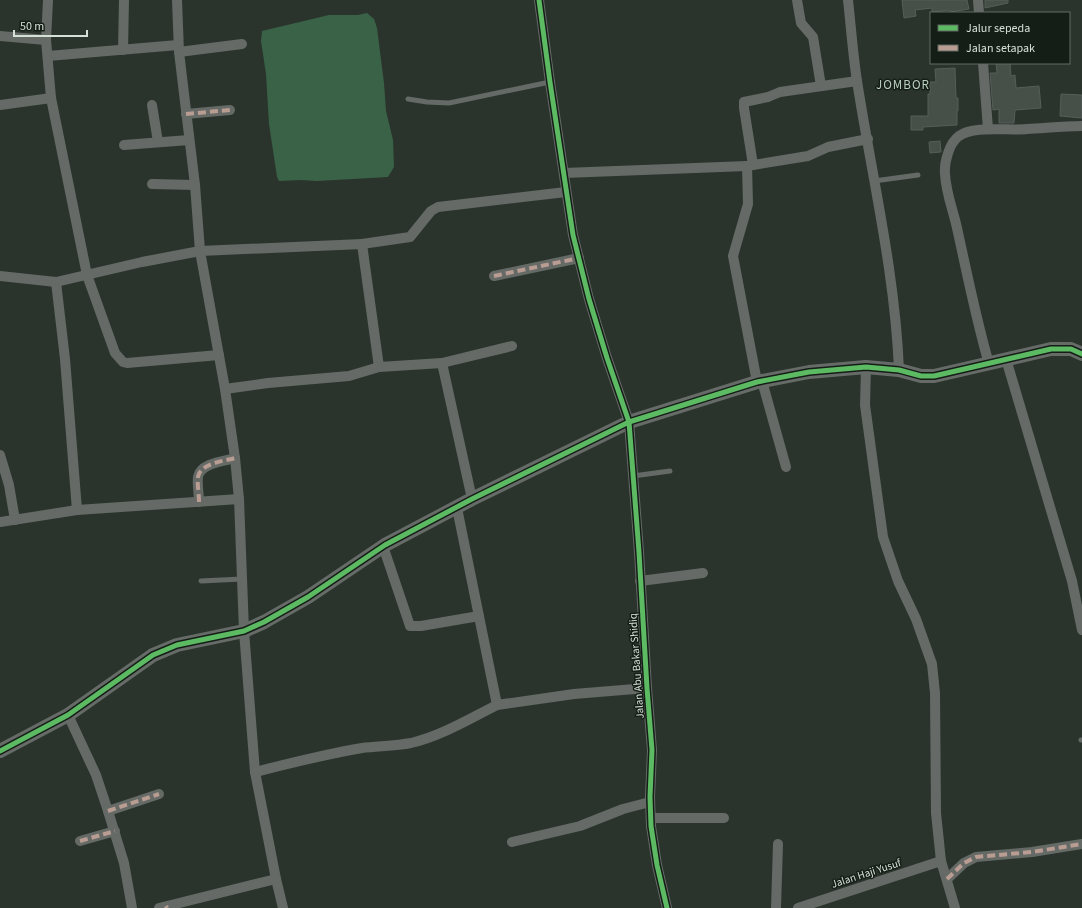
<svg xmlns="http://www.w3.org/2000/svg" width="1082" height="908" font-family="'Source Sans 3',sans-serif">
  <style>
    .green { fill: #3a6246 }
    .building { fill: #464f48; stroke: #555e58 }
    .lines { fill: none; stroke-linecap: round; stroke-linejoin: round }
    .lane { stroke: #656a66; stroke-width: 5 }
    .street { stroke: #656a66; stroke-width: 10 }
    .secondary { stroke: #666b68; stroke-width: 14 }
    .quiet { stroke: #b99d93; stroke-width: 4; stroke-dasharray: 8 4; stroke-linecap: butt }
    .cycleway-casing { stroke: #151d17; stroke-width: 8 }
    .cycleway { stroke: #5cba63; stroke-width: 5 }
    .labels { text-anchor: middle; stroke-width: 3; stroke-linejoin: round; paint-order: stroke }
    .street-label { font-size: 11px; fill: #d5e0d7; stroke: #151d17 }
    .quarter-label { font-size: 13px; letter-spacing: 1px; fill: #b7cdbd; stroke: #151d17 }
  </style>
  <rect width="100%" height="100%" fill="#2a342d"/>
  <!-- green -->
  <polygon class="green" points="367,13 374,19 377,28 384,83 386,111 393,140 394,167 388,177 317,181 301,180 279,181 277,177 269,124 266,74 261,41 262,31 329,15 358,15"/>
  <!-- building -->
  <g class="building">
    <polygon points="902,0 967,0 969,9 950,12 950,10 932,12 932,8 915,10 916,16 904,18"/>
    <polygon points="985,0 1008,0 1008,3 985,8"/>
    <polygon points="996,63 1010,63 1011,76 1015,75 1016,88 1039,86 1041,108 1015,110 1014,123 999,123 999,109 993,110 990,73 997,73"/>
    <polygon points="955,68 956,98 958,98 958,111 957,111 957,125 923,127 923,130 911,130 911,116 928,116 928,94 930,94 930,82 936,82 935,69"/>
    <polygon points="1061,94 1082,95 1082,118 1060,116"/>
    <polygon points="940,141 941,152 930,153 929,142"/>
  </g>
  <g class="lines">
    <!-- lane -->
    <g class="lane">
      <polyline points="408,99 427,102 449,103 550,82"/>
      <polyline points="874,181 918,175"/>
      <polyline points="633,476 670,471"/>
      <polyline points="201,581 242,579"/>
      <polyline points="1081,740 1082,740"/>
    </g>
    <!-- street -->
    <g class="street">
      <polyline points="177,0 179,52 195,185 200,251 225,389 235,458 239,499 244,631 255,772 276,879 283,908"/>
      <polyline points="539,0 550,82 573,235 589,299 607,358 629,422 639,552 647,688 652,750 650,797 651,826 657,865 667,908"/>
      <polyline points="797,0 801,23 813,37 821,86"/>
      <path d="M848 0C851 27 853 55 857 81 872 177 895 272 899 370"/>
      <polyline points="978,0 979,13"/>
      <polyline points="0,36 46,40"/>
      <polyline points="123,50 124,0"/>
      <polyline points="179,52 242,44"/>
      <polyline points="48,56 178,45"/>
      <polyline points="983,63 988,129"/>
      <polyline points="51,98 87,275 115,353 123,362 127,363 219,355"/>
      <polyline points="0,105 51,98 46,40 48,0"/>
      <polyline points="152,105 158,142"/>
      <polyline points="186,114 230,110"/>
      <polyline points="124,145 189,140"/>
      <polyline points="753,165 744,108 744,102 768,97 780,92 857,81"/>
      <polyline points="747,166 808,156 828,147 868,139"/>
      <polyline points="564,173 747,166 748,204 733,256 757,382"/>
      <polyline points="152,184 195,185"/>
      <polyline points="362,244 410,237 431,211 438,207 566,192"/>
      <polyline points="0,276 56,282 142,262 200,251 362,244 379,367 442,363 512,346"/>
      <polyline points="494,276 579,258"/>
      <polyline points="56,282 65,359 77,510"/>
      <polyline points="1006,359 1072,581 1082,630"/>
      <polyline points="442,363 472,499"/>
      <path d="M989 364C976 319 967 273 957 228 953 210 946 193 945 174 944 163 949 143 959 136 973 125 1010 131 1027 129 1046 128 1064 126 1082 126"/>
      <polyline points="866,367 865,405 883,537 898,581 916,619 932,664 935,693 936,813 941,861 955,908"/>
      <polyline points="762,381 786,467"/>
      <polyline points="225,389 268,383 349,376 379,367"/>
      <polyline points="0,455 9,485 15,520"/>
      <path d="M199 502C199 494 197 484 198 477 200 463 225 461 235 458"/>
      <polyline points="457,508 497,705 574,694 647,688"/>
      <polyline points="0,522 77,510 239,499"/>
      <polyline points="383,546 410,626 421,626 479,616"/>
      <polyline points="640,581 703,573"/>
      <polyline points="68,715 96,775 108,811 124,863 132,908"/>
      <path d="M255 772C291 763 326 754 362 748 378 746 395 746 411 743 441 736 469 719 497 705"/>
      <polyline points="108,811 159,794"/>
      <polyline points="651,818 724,818"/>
      <polyline points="80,841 115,831"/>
      <polyline points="512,842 580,826 623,809 650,802"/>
      <polyline points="947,879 964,863 976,857 1032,852 1082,844"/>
      <polyline points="159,908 276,879"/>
      <polyline points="776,908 778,844"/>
      <polyline points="798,908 941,861"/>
    </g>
    <!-- secondary -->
    <polyline class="secondary" points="0,751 68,715 153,655 177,645 244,631 264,622 308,597 385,545 472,499 629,422 757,382 809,372 866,367 899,370 921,376 934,376 1051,349 1071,349 1082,354"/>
    <!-- quiet -->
    <g class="quiet">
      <polyline points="186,114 230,110"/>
      <polyline points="494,276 579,258"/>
      <path d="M199 502C199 494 197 484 198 477 200 463 225 461 235 458"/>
      <polyline points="108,811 159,794"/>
      <polyline points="80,841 115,831"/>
      <polyline points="947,879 964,863 976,857 1032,852 1082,844"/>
      <polyline points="166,906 167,908"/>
    </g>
    <!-- cycleway casing -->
    <g class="cycleway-casing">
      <g id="cycleway">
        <polyline points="539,0 550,82 573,235 589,299 607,358 629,422 639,552 647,688 652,750 650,797 651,826 657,865 667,908"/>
        <polyline points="0,751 68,715 153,655 177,645 244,631 264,622 308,597 385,545 472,499 629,422 757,382 809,372 866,367 899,370 921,376 934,376 1051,349 1071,349 1082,354"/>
      </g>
    </g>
    <!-- cycleway -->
    <use href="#cycleway" class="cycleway"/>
  </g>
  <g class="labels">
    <!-- street labels -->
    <g class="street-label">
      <text transform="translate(636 666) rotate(-94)" y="4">Jalan Abu Bakar Shidiq</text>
      <text transform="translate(866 873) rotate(-18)" y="4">Jalan Haji Yusuf</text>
    </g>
    <!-- quarter labels -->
    <g class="quarter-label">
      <text x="903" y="89">JOMBOR</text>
    </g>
  </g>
  <!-- legend -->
  <rect x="930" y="12" width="140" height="52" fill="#151d17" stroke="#626b64"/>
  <rect x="938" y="25" width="20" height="6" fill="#5cba63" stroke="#626b64"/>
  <text x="966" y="32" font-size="12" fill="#d5e0d7">Jalur sepeda</text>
  <rect x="938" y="45" width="20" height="6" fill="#b99d93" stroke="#626b64"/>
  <text x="966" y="52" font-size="12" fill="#d5e0d7">Jalan setapak</text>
  <!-- scale -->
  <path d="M14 30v6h73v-6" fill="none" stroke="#d5e0d7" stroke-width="2"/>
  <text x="20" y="30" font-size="12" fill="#d5e0d7" stroke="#151d17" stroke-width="3" paint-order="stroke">50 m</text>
</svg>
